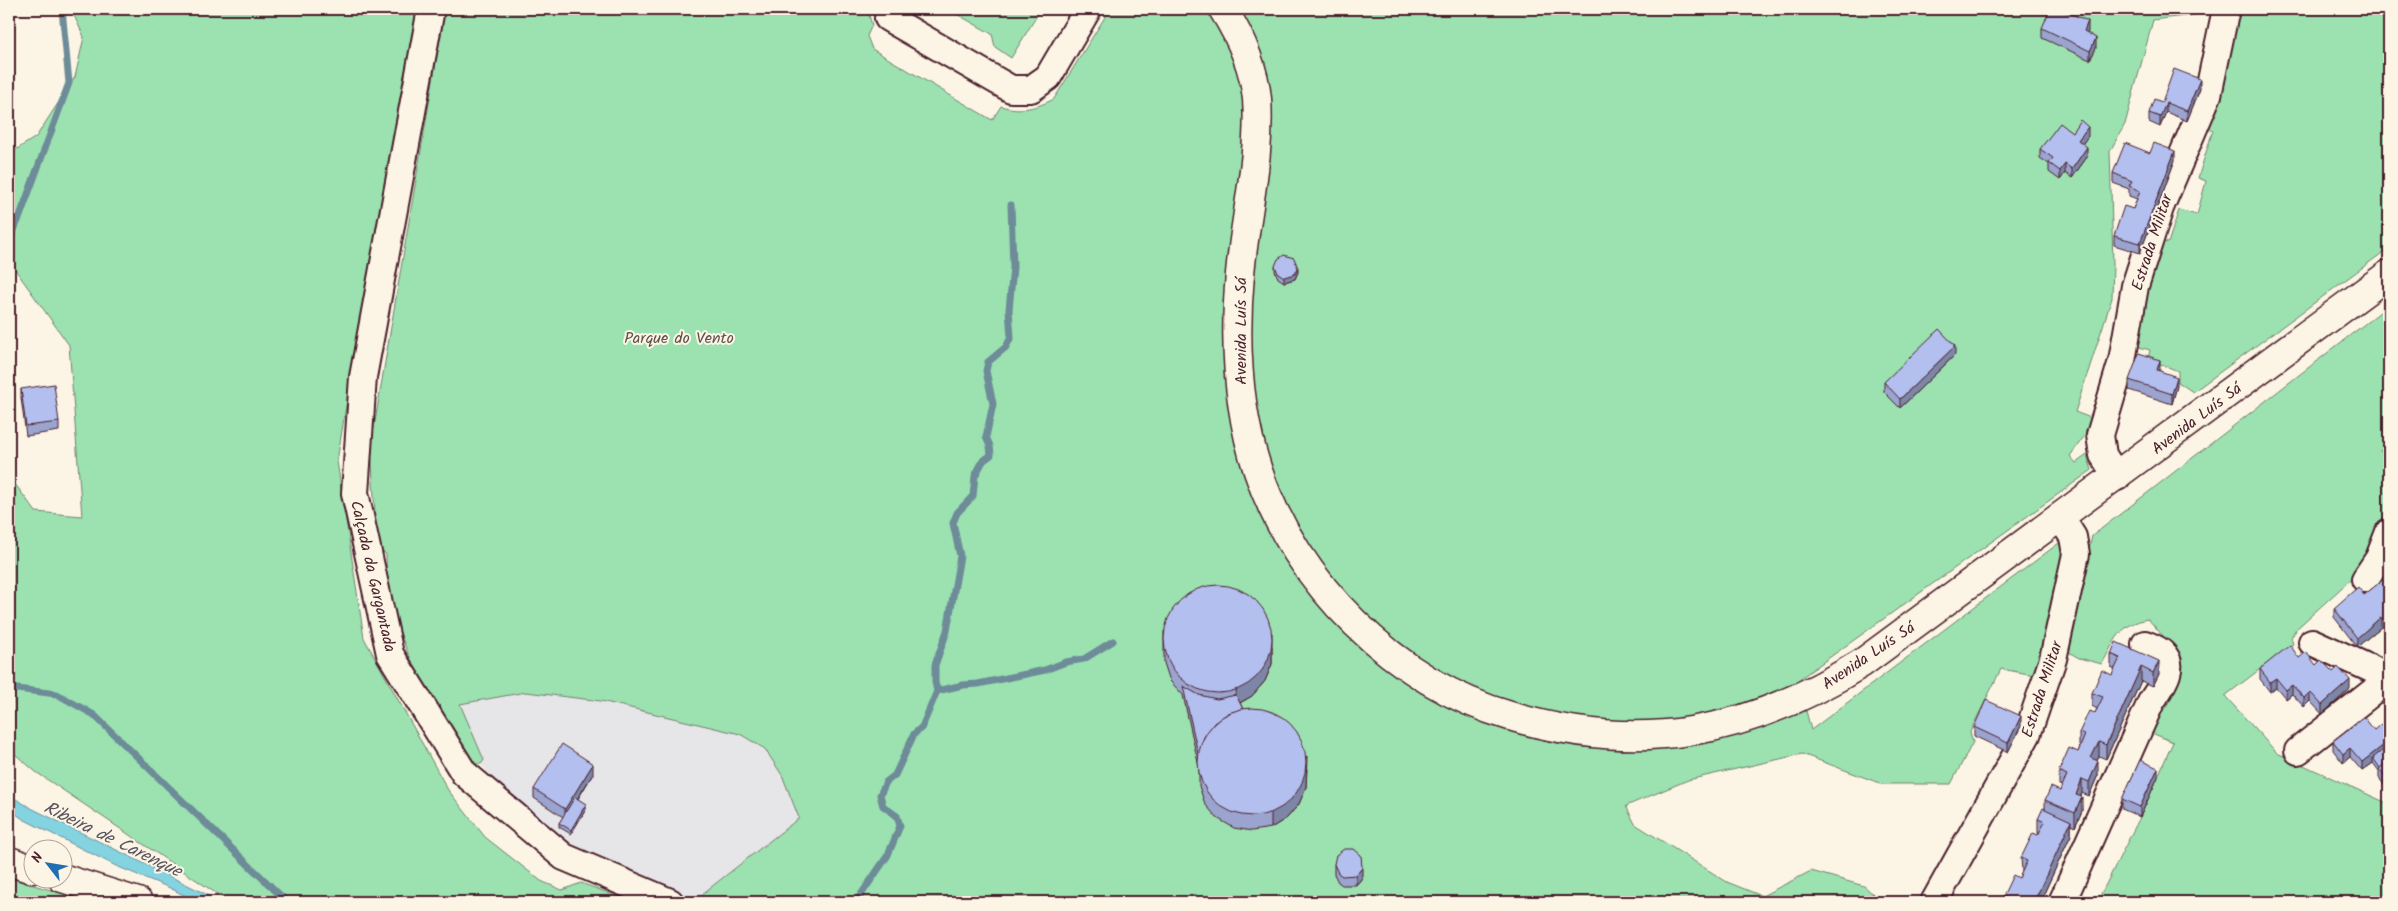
<svg xmlns="http://www.w3.org/2000/svg" width="2398" height="911" font-family="Kalam,sans-serif">
  <style>
    .built { fill: #e6e5e8 }
    .green { fill: #9be2b0; stroke: #72806e }
    .water { fill: #84d3e1; stroke: #6d8b98 }
    .lines { fill: none; stroke-linecap: round; stroke-linejoin: round }
    .stream { stroke: #6d8b98; stroke-width: 7 }
    .minor-casing { stroke: #4a1f2b; stroke-width: 30 }
    .tertiary-casing { stroke: #4a1f2b; stroke-width: 31 }
    .minor { stroke: #fcf5e5; stroke-width: 26 }
    .tertiary { stroke: #fcf5e5; stroke-width: 28 }
    .wall { fill: #9aa4ce; stroke: #4a1f2b }
    .shaded-wall { fill: #7d86a7; stroke: #4a1f2b }
    .building { fill: #b3bfef; stroke: #4a1f2b }
    .labels { text-anchor: middle; stroke-width: 4; stroke-linejoin: round; paint-order: stroke }
    .street-label { font-size: 16px; fill: #4a1f2b; stroke: #fcf5e5 }
    .park-label { font-size: 16px; fill: #5e504c; stroke: #fcf5e5 }
    .water-label { font-size: 18px; font-style: italic; fill: #5b5562; stroke: #fcf5e5 }
  </style>
  <rect width="100%" height="100%" fill="#fcf5e5"/>
  <filter id="ink" filterUnits="userSpaceOnUse"><feTurbulence type="fractalNoise" baseFrequency=".02" numOctaves="2"/><feDisplacementMap in="SourceGraphic" scale="10" xChannelSelector="R" yChannelSelector="G"/><feConvolveMatrix kernelMatrix="1 2 1 2 8 2 1 2 1" color-interpolation-filters="sRGB"/></filter>
  <g filter="url(#ink)">
    <!-- built -->
    <polygon class="built" points="504,606 779,635 799,818 692,902 689,902 566,841 514,808 481,764 472,764 421,683 401,637"/>
    <!-- green -->
    <g class="green">
      <polygon points="71,9 418,9 351,376 337,461 364,638 448,790 485,837 541,881 562,890 581,883 633,902 229,902 36,772 9,749 9,476 36,512 82,516 69,345 9,261 9,222 14,207 9,189 9,154 36,137 75,77 84,37"/>
      <path d="M445 9H867L872 25 867 36 872 49 992 120 1001 106C1021 112 1036 108 1054 99L1110 9H2217L2216 12 2153 20 2125 124 2110 151 2113 264 2112 298 2075 412 2096 420 2070 456 2076 463 2087 455 2092 470 1798 680 1811 730 2059 543 2067 553 2040 676 2001 669 1970 732 1973 742 1951 784H1882L1802 754 1688 780 1626 806 1635 824 1727 882 1762 896 1811 871 1864 886 1882 902H692L799 818 782 775 765 749 740 734 601 701 526 692 460 704 484 760 481 764H472C431 701 385 632 386 554L377 549 371 445Z"/>
      <polygon points="948,9 1041,9 1011,58 995,47 992,34"/>
      <polygon points="2233,9 2389,9 2389,248 2193,392 2178,382 2178,371 2148,359 2150,350 2136,346 2156,240 2168,243 2179,210 2197,215 2206,181 2198,178 2213,130 2206,126"/>
      <path d="M2389 305V440L2380 451 2389 458V516L2349 581 2295 630 2291 638 2293 644 2225 696 2277 753 2389 804V902H2097L2140 817 2173 742 2147 731 2180 655 2148 619C2119 624 2115 641 2102 664L2079 658 2067 651 2092 536Z"/>
      <polygon points="9,878 93,902 9,902"/>
    </g>
    <!-- water -->
    <polygon class="water" points="9,795 31,808 204,893 217,902 197,902 170,888 116,866 23,819 9,809"/>
    <g class="lines">
      <!-- stream -->
      <g class="stream">
        <polyline points="9,241 20,216 69,83 62,9"/>
        <polyline points="9,688 57,694 94,715 287,902"/>
        <polyline points="937,691 963,685 978,684 1045,670 1066,662 1084,659 1113,641"/>
        <polyline points="856,902 888,855 900,826 897,816 883,806 880,795 886,782 895,775 914,734 922,727 937,691 935,682 935,665 947,631 960,556 953,523 957,513 973,496 975,476 983,461 991,455 990,446 986,437 993,404 986,371 988,362 1006,347 1011,337 1009,310 1013,267 1011,205"/>
      </g>
      <!-- minor casing -->
      <g class="minor-casing">
        <g id="minor">
          <polyline points="431,9 363,377 355,493 390,654 464,773 564,857 670,902"/>
          <polyline points="888,18 1011,89 1031,89 1048,77 1088,9"/>
          <polyline points="2117,477 2103,455 2100,435 2122,361 2135,286 2160,208 2208,95 2226,9"/>
          <polyline points="2365,579 2379,558 2389,532"/>
          <polyline points="2312,642 2389,677"/>
          <polyline points="2298,751 2389,679"/>
          <polyline points="1934,902 2027,735 2053,659 2076,554 2073,537 2061,518"/>
          <path d="M2062 902 2151 702C2159 689 2178 667 2162 653 2158 649 2150 646 2145 644"/>
        </g>
      </g>
      <!-- tertiary casing -->
      <g class="tertiary-casing">
        <g id="tertiary">
          <path d="M1223 9C1240 36 1254 66 1257 99 1261 157 1245 216 1240 274 1234 340 1237 408 1258 471 1296 584 1396 683 1510 716 1640 755 1748 734 1862 663L2389 274"/>
          <polyline points="9,861 32,869"/>
          <polyline points="62,878 138,902"/>
        </g>
      </g>
      <!-- minor -->
      <use href="#minor" class="minor"/>
      <!-- tertiary -->
      <use href="#tertiary" class="tertiary"/>
    </g>
    <!-- wall -->
    <g class="wall">
      <polygon points="2042,28 2088,31 2087,33 2096,48 2090,60 2042,38"/>
      <polygon points="2200,89 2187,121 2166,112 2160,127 2149,122 2149,113 2162,102"/>
      <polygon points="2072,132 2088,136 2082,144 2087,157 2072,178 2065,173 2060,180 2049,172 2049,164 2040,158 2040,149"/>
      <polygon points="2150,153 2175,160 2140,253 2114,245 2114,236 2133,209 2137,199 2129,196 2129,189 2113,183 2113,173"/>
      <polygon points="1275,266 1298,272 1295,279 1284,282 1278,278 1275,271"/>
      <polygon points="1955,355 1900,408 1884,392 1884,382"/>
      <polygon points="2160,369 2159,371 2177,386 2172,404 2129,390 2129,380"/>
      <polygon points="21,389 59,422 59,431 26,436 21,398"/>
      <polygon points="2389,565 2389,634 2387,635 2381,627 2357,647 2334,617 2334,608 2364,595 2386,578 2385,568"/>
      <polygon points="1164,631 1272,646 1272,664 1265,681 1252,696 1240,703 1243,709 1307,769 1306,787 1299,804 1287,818 1271,828 1252,831 1234,828 1217,818 1205,804 1199,786 1199,767 1183,695 1170,681 1164,663"/>
      <polygon points="2111,654 2159,674 2153,686 2141,681 2106,759 2099,756 2096,761 2098,775 2089,796 2082,793 2081,797 2082,811 2075,827 2071,825 2071,835 2040,902 2003,902 2003,896 2019,878 2022,872 2021,858 2039,833 2038,833 2038,819 2045,809 2045,800 2060,791 2062,786 2059,785 2059,771 2078,752 2080,747 2079,746 2079,733 2095,713 2097,709 2092,706 2092,693 2112,675 2115,669 2111,667"/>
      <polygon points="2299,658 2333,672 2350,689 2322,714 2310,701 2304,707 2292,694 2286,699 2276,687 2270,692 2260,679 2260,669"/>
      <polygon points="2021,726 2008,752 1974,736 1974,727"/>
      <polygon points="2374,730 2389,741 2388,790 2379,778 2379,771 2373,763 2362,771 2350,757 2343,763 2333,750 2333,741"/>
      <polygon points="593,774 578,799 586,809 571,834 559,827 559,823 563,817 534,798 534,789"/>
      <polygon points="2158,777 2140,817 2122,809 2122,799"/>
      <polygon points="1334,864 1362,878 1356,885 1342,885 1338,882 1334,874"/>
    </g>
    <!-- shaded-wall -->
    <g class="shaded-wall">
      <polygon points="2088,21 2088,31 2084,40 2084,31"/>
      <polygon points="2096,38 2096,48 2090,60 2090,51"/>
      <polygon points="2200,79 2200,89 2187,121 2187,111"/>
      <polygon points="2166,103 2166,112 2160,127 2160,117"/>
      <polygon points="2088,127 2088,136 2078,150 2078,140"/>
      <polygon points="2087,147 2087,157 2072,178 2072,169"/>
      <polygon points="2175,151 2175,160 2140,253 2140,243"/>
      <polygon points="2065,164 2065,173 2060,180 2060,171"/>
      <polygon points="1298,268 1298,272 1295,279 1284,282 1284,277"/>
      <polygon points="1955,346 1955,355 1900,408 1900,399"/>
      <polygon points="2160,360 2160,369 2157,379 2157,370"/>
      <polygon points="2177,377 2177,386 2172,404 2172,394"/>
      <polygon points="2381,617 2381,627 2357,647 2357,638"/>
      <polygon points="2389,625 2389,634 2387,635 2387,626"/>
      <polygon points="1272,633 1272,664 1265,681 1252,696 1236,705 1236,691"/>
      <polygon points="2159,661 2159,674 2153,686 2153,673"/>
      <polygon points="2141,667 2141,681 2106,759 2106,745"/>
      <polygon points="2276,678 2276,687 2270,692 2270,682"/>
      <polygon points="2350,680 2350,689 2322,714 2322,705"/>
      <polygon points="2292,685 2292,694 2286,699 2286,690"/>
      <polygon points="2310,692 2310,701 2304,707 2304,698"/>
      <polygon points="2021,716 2021,726 2008,752 2008,743"/>
      <polygon points="2389,741 2389,750 2373,758 2373,763 2362,771 2362,762"/>
      <polygon points="2099,742 2099,756 2091,772 2091,758"/>
      <polygon points="2350,748 2350,757 2343,763 2343,754"/>
      <polygon points="1307,756 1306,787 1299,804 1287,818 1271,828 1271,814"/>
      <polygon points="2098,761 2098,775 2089,796 2089,782"/>
      <polygon points="593,764 593,774 565,818 565,809"/>
      <polygon points="2158,768 2158,777 2140,817 2140,807"/>
      <polygon points="2082,779 2082,793 2076,808 2076,795"/>
      <polygon points="2389,780 2389,789 2388,790 2388,781"/>
      <polygon points="2082,797 2082,811 2075,827 2075,813"/>
      <polygon points="586,804 586,809 571,834 571,830"/>
      <polygon points="2071,821 2071,835 2040,902 2034,902"/>
      <polygon points="1362,868 1362,878 1356,885 1356,875"/>
    </g>
    <!-- building -->
    <g class="building">
      <polygon points="2050,9 2060,9 2088,21 2084,31 2096,38 2090,51 2042,28"/>
      <polygon points="2174,69 2200,79 2187,111 2166,103 2160,117 2149,113 2154,99 2162,102"/>
      <polygon points="2080,120 2088,127 2078,140 2087,147 2072,169 2065,164 2060,171 2049,163 2053,158 2040,149 2060,123 2072,132"/>
      <polygon points="2125,143 2150,153 2154,143 2175,151 2140,243 2114,236 2124,206 2133,209 2140,191 2129,186 2132,181 2113,173"/>
      <polygon points="1284,255 1294,258 1298,268 1295,274 1284,277 1278,273 1275,266 1278,259"/>
      <polygon points="1939,329 1955,346 1900,399 1884,382"/>
      <polygon points="2139,353 2160,360 2157,370 2177,377 2172,394 2129,380"/>
      <polygon points="54,384 59,422 26,426 21,389"/>
      <polygon points="2389,565 2389,574 2385,568"/>
      <polygon points="2389,575 2389,625 2387,626 2381,617 2357,638 2334,608 2358,587 2364,595"/>
      <circle cx="1218" cy="639" r="54"/>
      <polygon points="2116,642 2159,661 2153,673 2141,667 2106,745 2099,742 2091,758 2098,761 2089,782 2082,779 2076,795 2082,797 2075,813 2045,800 2051,787 2060,791 2067,775 2059,771 2069,748 2078,752 2085,735 2079,733 2089,711 2095,713 2103,697 2092,693 2102,670 2112,675 2120,658 2111,654"/>
      <polygon points="2290,645 2299,658 2306,652 2316,665 2321,660 2333,672 2338,667 2350,680 2322,705 2310,692 2304,698 2292,685 2286,690 2276,678 2270,682 2260,669"/>
      <polygon points="1183,686 1199,695 1217,699 1236,695 1243,709 1228,713 1214,723 1204,737 1199,754 1199,758"/>
      <polygon points="1986,700 2021,716 2008,743 1974,727"/>
      <circle cx="1252" cy="762" r="54"/>
      <polygon points="2364,717 2374,730 2381,724 2389,734 2389,741 2362,762 2350,748 2343,754 2333,741"/>
      <polygon points="562,744 593,764 565,809 534,789"/>
      <polygon points="2389,745 2389,760 2380,768 2373,758"/>
      <polygon points="2140,760 2158,768 2140,807 2122,799"/>
      <polygon points="2389,760 2389,780 2388,781 2379,769"/>
      <polygon points="575,797 586,804 571,830 559,823"/>
      <polygon points="2043,808 2071,821 2034,902 2008,902 2010,899 2003,896 2013,875 2019,878 2027,861 2021,858 2033,833 2038,835 2045,822 2038,819"/>
      <polygon points="1344,849 1354,849 1361,855 1362,868 1356,875 1342,876 1338,873 1334,864 1336,855"/>
    </g>
  </g>
  <g class="labels">
    <!-- street labels -->
    <g class="street-label">
      <text transform="translate(2151 242) rotate(-72)" y="6">Estrada Militar</text>
      <text transform="translate(1240 331) rotate(-90)" y="6">Avenida Luís Sá</text>
      <text transform="translate(2196 418) rotate(-37)" y="6">Avenida Luís Sá</text>
      <text transform="translate(374 576) rotate(77)" y="6">Calçada da Gargantada</text>
      <text transform="translate(1868 655) rotate(-34)" y="6">Avenida Luís Sá</text>
      <text transform="translate(2041 689) rotate(-72)" y="6">Estrada Militar</text>
    </g>
    <!-- park labels -->
    <g class="park-label">
      <text x="679" y="343">Parque do Vento</text>
    </g>
    <!-- water labels -->
    <g class="water-label">
      <text transform="translate(113 839) rotate(26)" y="6">Ribeira de Carenque</text>
    </g>
  </g>
  <!-- margin -->
  <rect width="2398" height="911" fill="none" stroke="#fcf5e5" stroke-width="30"/>
  <rect x="15" y="15" width="2368" height="881" fill="none" stroke="#4a1f2b" stroke-width="2" filter="url(#ink)"/>
  <!-- north arrow -->
  <g transform="translate(48 864) rotate(301)"><circle r="24" fill="#fcf5e5" stroke="#b59f9b"/>
  <path d="M0-4L9 19L0 12L-9 19Z" fill="#1f6fb2"/>
  <text y="-8" font-size="14" font-weight="bold" text-anchor="middle" fill="#4a1f2b">N</text>
  </g>
</svg>
